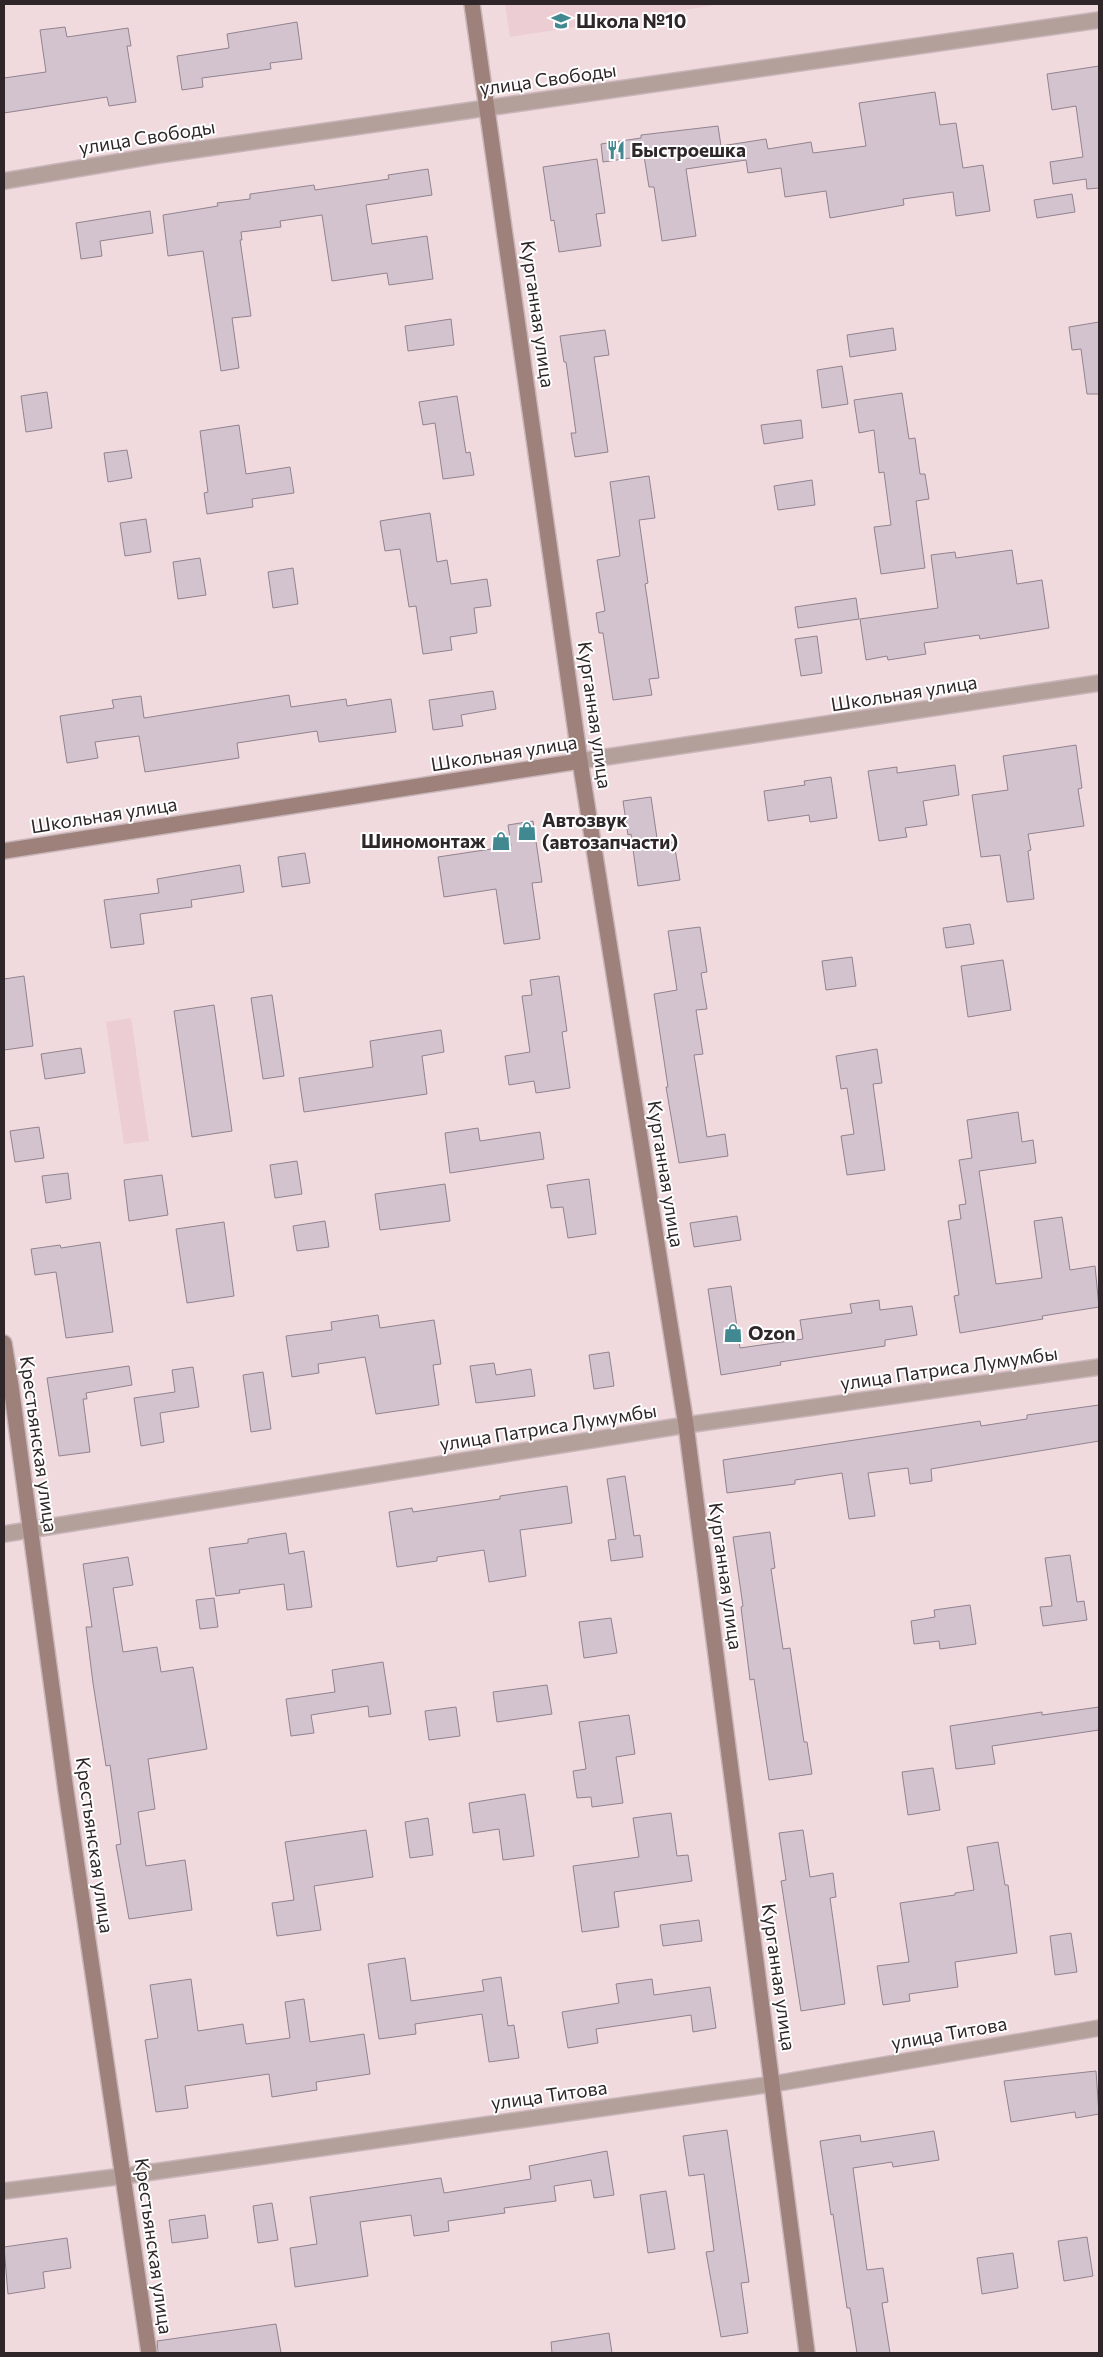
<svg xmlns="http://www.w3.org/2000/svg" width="1103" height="2357" font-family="Commissioner,sans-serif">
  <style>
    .built { fill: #ebcdd3 }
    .building { fill: #d3c3cf; stroke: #91838f }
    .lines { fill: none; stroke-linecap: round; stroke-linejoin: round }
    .street-casing { stroke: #c9b6ba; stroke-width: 18 }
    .secondary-casing { stroke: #c9b6ba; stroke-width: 18 }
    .street { stroke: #b4a09b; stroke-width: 15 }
    .secondary { stroke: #9d817a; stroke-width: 15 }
    .labels { text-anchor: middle; stroke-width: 4; stroke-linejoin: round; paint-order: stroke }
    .poi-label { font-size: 19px; font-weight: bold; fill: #2e2628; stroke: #fff; text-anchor: start }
    .street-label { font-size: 19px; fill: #2e2628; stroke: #fff }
  </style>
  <rect width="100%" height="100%" fill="#f0dade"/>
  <!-- built -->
  <g class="built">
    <polygon points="505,4 722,4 510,37"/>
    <polygon points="131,1018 149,1141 124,1144 106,1022"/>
  </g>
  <!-- building -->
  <g class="building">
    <polygon points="297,22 302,59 270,63 271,69 202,78 203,87 182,90 177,56 229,48 227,34"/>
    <polygon points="65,27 67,37 128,28 131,46 127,46 136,102 109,106 107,97 4,113 4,78 46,72 40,30"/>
    <polygon points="1099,66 1099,188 1087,189 1086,179 1053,184 1050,162 1083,157 1076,106 1052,110 1047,74"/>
    <polygon points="935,92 940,125 956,123 963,168 983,165 990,211 956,216 953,192 903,199 904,205 830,218 826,191 785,197 781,168 748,173 746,160 686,169 696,236 662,241 654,187 649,187 644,156 603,162 601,144 641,138 641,135 718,126 721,146 766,139 768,149 811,142 813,153 866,146 859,103"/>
    <polygon points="597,159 605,213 596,214 601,246 559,252 554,220 551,221 543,167"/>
    <polygon points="428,169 432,195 366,205 372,244 427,236 433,279 389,285 387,273 332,281 322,215 280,221 281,227 241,232 242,240 240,240 251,316 232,318 239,368 221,371 203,251 168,256 163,215 218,206 217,203 250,199 250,194 314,185 315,190 389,179 388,175"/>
    <polygon points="1072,194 1075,212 1037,218 1034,200"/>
    <polygon points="150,211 153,233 100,241 102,256 81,259 76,223"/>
    <polygon points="451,319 454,345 408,351 405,326"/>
    <polygon points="1099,322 1099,394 1087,394 1081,349 1072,350 1069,327"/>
    <polygon points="893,328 896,350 850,357 847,335"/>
    <polygon points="605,330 609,355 594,357 608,452 575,457 571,433 576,433 566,362 564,362 560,336"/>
    <polygon points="842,366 848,404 822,408 817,370"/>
    <polygon points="47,392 52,428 26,432 21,396"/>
    <polygon points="902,393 909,439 915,438 920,474 925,474 929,499 916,501 925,568 881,574 874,527 891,525 884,472 879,473 874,430 859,433 854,400"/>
    <polygon points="457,396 466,453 470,452 474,475 443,479 435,423 423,425 419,402"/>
    <polygon points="801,420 803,438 764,444 761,425"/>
    <polygon points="239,425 246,474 290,467 294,493 252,499 253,507 207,514 204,493 208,492 200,431"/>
    <polygon points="127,450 132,478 108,482 104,453"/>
    <polygon points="649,476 655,518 639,520 648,583 645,584 659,678 649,679 652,695 613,700 603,633 599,633 596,613 605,611 597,560 620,556 610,482"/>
    <polygon points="812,480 815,505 778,510 774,486"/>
    <polygon points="430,513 437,562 447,560 451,584 487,579 491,606 474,608 477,633 450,637 452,650 423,654 416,606 409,607 400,549 385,551 380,521"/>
    <polygon points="146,519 151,552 125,556 120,523"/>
    <polygon points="1012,550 1017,584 1042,580 1049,628 980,639 979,635 924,643 926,654 888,660 887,656 866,660 860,619 938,608 931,555 955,552 956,558"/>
    <polygon points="200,558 206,595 178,599 173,562"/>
    <polygon points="293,568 298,604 273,608 268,572"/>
    <polygon points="856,598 859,619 798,628 795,607"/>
    <polygon points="817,636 822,673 801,676 795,639"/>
    <polygon points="493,691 496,709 461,715 463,726 433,730 429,700"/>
    <polygon points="289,695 291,707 346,699 347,706 391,699 396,732 319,742 317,731 237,743 239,758 145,772 139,736 95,742 98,758 67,763 60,716 114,708 112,700 141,696 144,718"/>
    <polygon points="1076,745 1082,788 1078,789 1084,826 1028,834 1031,850 1028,851 1034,899 1007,902 1000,855 981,857 972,795 1008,790 1003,756"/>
    <polygon points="955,765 959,795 923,801 927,825 905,828 907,837 879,841 868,771 897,767 897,773"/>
    <polygon points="831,777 837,818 810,822 809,815 768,821 764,791 805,785 804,781"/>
    <polygon points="651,797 658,845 674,842 680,880 638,886 631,834 628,835 623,801"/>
    <polygon points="533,821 542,882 532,883 540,939 504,944 496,889 444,897 438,857 511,846 508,825"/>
    <polygon points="305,853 310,883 282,887 278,857"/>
    <polygon points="240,865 244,892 191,900 192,907 140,914 144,944 111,948 104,900 159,893 157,879"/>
    <polygon points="970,924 974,944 946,948 943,928"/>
    <polygon points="700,927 707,972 701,973 707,1009 696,1010 703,1054 694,1055 707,1137 725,1134 728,1156 679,1163 666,1087 668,1087 654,994 677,990 668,931"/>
    <polygon points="852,957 856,986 826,990 822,961"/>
    <polygon points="1003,960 1011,1010 968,1017 961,966"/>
    <polygon points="24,976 33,1046 4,1050 4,979"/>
    <polygon points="559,976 567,1031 562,1032 570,1088 536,1093 534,1081 509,1085 505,1056 530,1052 522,996 532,995 530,980"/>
    <polygon points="272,995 284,1076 263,1079 251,998"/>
    <polygon points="214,1005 232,1131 192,1137 174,1011"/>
    <polygon points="441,1030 444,1052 422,1056 427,1094 304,1112 299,1078 373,1067 370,1041"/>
    <polygon points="81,1048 85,1073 45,1079 41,1054"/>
    <polygon points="877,1049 882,1083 873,1084 885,1170 847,1175 841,1136 854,1134 847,1088 841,1089 836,1056"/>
    <polygon points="1018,1112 1022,1142 1033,1140 1036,1163 979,1171 996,1284 1042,1278 1034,1221 1062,1217 1070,1270 1095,1266 1099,1307 1042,1316 1043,1319 960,1333 954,1296 959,1295 948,1221 961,1219 959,1205 966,1204 959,1160 972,1158 967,1120"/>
    <polygon points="39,1127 44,1158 15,1162 10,1131"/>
    <polygon points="478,1128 480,1141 540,1132 544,1159 450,1173 445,1133"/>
    <polygon points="297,1161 302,1194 275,1198 270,1165"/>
    <polygon points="68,1173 71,1199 46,1203 42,1176"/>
    <polygon points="162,1175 168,1215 129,1221 124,1180"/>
    <polygon points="589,1179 596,1234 568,1238 563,1207 551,1208 547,1185"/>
    <polygon points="445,1184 450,1221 380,1230 375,1194"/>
    <polygon points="737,1216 741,1240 694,1247 690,1223"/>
    <polygon points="325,1221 329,1247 297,1251 293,1226"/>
    <polygon points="224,1222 234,1296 187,1303 176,1229"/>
    <polygon points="100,1242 113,1332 66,1338 56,1272 35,1275 31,1249 60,1245 61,1248"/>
    <polygon points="731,1286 740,1348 803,1339 800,1320 852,1313 850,1304 879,1300 880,1310 912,1306 917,1335 885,1340 885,1346 780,1362 781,1365 721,1375 708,1289"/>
    <polygon points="378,1315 380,1328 434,1320 441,1364 433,1365 439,1405 376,1414 365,1357 318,1364 319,1373 292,1377 286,1336 332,1330 331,1322"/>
    <polygon points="609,1352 614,1386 594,1389 589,1355"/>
    <polygon points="494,1363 496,1375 531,1369 535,1396 476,1403 470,1366"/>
    <polygon points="129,1366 132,1385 86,1393 87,1399 83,1399 90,1452 59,1456 47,1378"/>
    <polygon points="193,1367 199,1407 160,1413 164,1442 141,1446 134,1398 175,1392 172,1370"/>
    <polygon points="263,1372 271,1429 251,1432 243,1375"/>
    <polygon points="1099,1405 1099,1441 931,1469 932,1481 910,1484 908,1468 868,1473 875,1516 849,1519 842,1473 795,1480 795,1484 727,1493 723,1460 980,1421 981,1426 1027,1419 1027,1415"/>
    <polygon points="625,1476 634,1536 640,1535 643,1557 611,1561 608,1540 616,1539 607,1479"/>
    <polygon points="567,1486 572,1523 520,1530 526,1576 489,1582 484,1550 437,1557 437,1561 397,1567 389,1512 412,1508 413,1512 500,1499 500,1496"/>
    <polygon points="770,1532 775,1568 771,1569 783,1649 790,1648 804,1742 807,1742 812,1774 769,1780 754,1679 750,1680 741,1607 743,1606 733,1537"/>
    <polygon points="286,1533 289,1554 304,1551 312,1607 287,1610 284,1584 239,1590 240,1593 216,1596 209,1548 248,1543 248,1539"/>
    <polygon points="1070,1555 1077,1602 1084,1601 1087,1620 1043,1626 1040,1607 1052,1606 1045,1558"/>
    <polygon points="128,1557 133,1585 113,1588 123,1652 157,1647 161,1672 193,1667 207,1749 148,1759 155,1809 138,1812 146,1866 185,1860 192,1910 129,1919 116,1845 121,1844 110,1765 106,1766 93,1683 86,1627 92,1627 83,1564"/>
    <polygon points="214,1598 218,1627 200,1629 196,1600"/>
    <polygon points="970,1605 976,1644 940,1649 939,1641 914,1644 911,1621 935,1617 934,1610"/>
    <polygon points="611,1618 617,1653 584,1658 579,1622"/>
    <polygon points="383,1662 391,1714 369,1717 368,1706 311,1715 314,1733 291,1736 286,1699 335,1692 332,1670"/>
    <polygon points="547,1685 552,1714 497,1722 493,1692"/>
    <polygon points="456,1707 460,1736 429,1740 425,1711"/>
    <polygon points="1099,1707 1099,1730 992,1746 995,1764 956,1769 950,1726 1042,1712 1042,1715"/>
    <polygon points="629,1715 635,1754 616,1757 623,1803 592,1807 591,1797 577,1798 573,1771 586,1769 579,1722"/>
    <polygon points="933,1768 940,1810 908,1815 902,1772"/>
    <polygon points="525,1794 534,1856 503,1860 499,1829 473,1833 469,1803"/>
    <polygon points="671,1813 677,1856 688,1855 692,1881 614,1892 619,1927 582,1932 573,1866 639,1857 633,1818"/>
    <polygon points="428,1818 433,1855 410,1858 405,1822"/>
    <polygon points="366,1830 373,1877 314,1886 321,1930 277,1936 272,1903 294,1900 285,1842"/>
    <polygon points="803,1830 810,1877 833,1873 836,1897 830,1898 845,2004 801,2011 781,1881 786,1880 779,1833"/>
    <polygon points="998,1842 1005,1885 1008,1885 1017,1953 955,1962 958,1987 909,1994 910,2001 883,2005 877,1966 909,1962 900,1903 955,1895 955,1893 974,1890 967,1847"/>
    <polygon points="699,1920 702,1941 663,1946 660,1925"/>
    <polygon points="1071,1933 1077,1972 1055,1975 1050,1936"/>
    <polygon points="405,1958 411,2001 484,1991 482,1980 501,1977 508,2026 514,2025 519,2058 489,2062 482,2014 415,2024 416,2034 379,2039 368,1964"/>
    <polygon points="191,1979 198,2031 243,2024 246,2044 290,2038 285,2002 304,1999 310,2042 364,2034 370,2074 316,2082 317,2090 272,2097 269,2074 185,2086 188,2108 156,2112 145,2040 158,2038 150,1985"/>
    <polygon points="652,1979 654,1995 710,1987 716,2028 693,2032 691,2015 596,2029 598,2043 568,2048 562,2012 619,2003 616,1984"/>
    <polygon points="1096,2071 1099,2114 1076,2118 1075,2112 1011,2122 1004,2081"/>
    <polygon points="727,2130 749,2282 741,2283 748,2333 721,2337 706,2252 714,2251 704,2174 689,2176 683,2136"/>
    <polygon points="934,2131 939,2160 893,2167 892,2162 853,2168 867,2270 883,2268 888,2302 882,2303 890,2353 857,2353 850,2308 847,2308 833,2214 831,2215 820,2141 860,2135 861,2142"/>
    <polygon points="607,2151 614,2195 594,2198 591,2180 554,2186 556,2201 504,2208 505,2213 448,2221 449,2231 414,2236 411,2215 360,2222 368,2276 295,2287 290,2248 317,2244 310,2197 441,2178 444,2193 531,2179 529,2166"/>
    <polygon points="666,2191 675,2249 648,2253 640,2195"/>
    <polygon points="272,2203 278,2240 258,2243 253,2206"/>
    <polygon points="205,2215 208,2238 172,2243 169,2220"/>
    <polygon points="1087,2237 1093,2276 1064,2281 1058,2241"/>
    <polygon points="67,2238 71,2268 43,2272 45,2288 8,2294 4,2247"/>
    <polygon points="1013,2253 1018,2288 982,2294 977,2258"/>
    <polygon points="276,2324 281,2353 158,2353 157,2341"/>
    <polygon points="609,2333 612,2353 552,2353 551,2342"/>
  </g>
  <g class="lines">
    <!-- street casing -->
    <g class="street-casing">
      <g id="street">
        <polyline points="4,181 159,155 1099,20"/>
        <polyline points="580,761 1099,683"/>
        <polyline points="4,1534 686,1425 1099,1367"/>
        <polyline points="4,2191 124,2176 773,2084 1099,2028"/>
      </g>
    </g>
    <!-- secondary casing -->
    <g class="secondary-casing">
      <g id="secondary">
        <polyline points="472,4 580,761 686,1425 807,2353"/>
        <polyline points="4,851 580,761"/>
        <polyline points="4,1343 11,1386 66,1791 149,2353"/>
      </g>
    </g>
    <!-- street -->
    <use href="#street" class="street"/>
    <!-- secondary -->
    <use href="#secondary" class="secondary"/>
  </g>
  <!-- icons -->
  <defs>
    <g id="school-bare" transform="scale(1.5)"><path d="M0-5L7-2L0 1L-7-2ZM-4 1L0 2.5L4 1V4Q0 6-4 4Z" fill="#418891" stroke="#fff" stroke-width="2.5" paint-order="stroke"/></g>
    <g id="restaurant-bare" transform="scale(1.5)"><path d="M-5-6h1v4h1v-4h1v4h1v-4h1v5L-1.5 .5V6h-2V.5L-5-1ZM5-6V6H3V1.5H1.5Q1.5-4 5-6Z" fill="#418891" stroke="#fff" stroke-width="2.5" paint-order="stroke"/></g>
    <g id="shop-bare" transform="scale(1.5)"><path d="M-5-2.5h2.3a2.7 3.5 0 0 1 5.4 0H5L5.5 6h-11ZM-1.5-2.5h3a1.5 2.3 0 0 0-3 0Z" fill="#418891" stroke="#fff" stroke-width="2.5" paint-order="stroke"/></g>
  </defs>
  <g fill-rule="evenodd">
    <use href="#school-bare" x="561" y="21"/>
    <use href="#restaurant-bare" x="616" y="150"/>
    <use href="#shop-bare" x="527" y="831"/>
    <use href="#shop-bare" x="501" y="841"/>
    <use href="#shop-bare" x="733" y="1333"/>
  </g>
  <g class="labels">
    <!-- poi labels -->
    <g class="poi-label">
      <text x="576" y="28">Школа №10</text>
      <text x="631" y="157">Быстроешка</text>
      <text x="542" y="827">Автозвук<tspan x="542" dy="22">(автозапчасти)</tspan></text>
      <text x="486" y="848" text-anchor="end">Шиномонтаж</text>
      <text x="748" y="1340">Ozon</text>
    </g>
    <!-- street labels -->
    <g class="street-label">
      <text transform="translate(548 79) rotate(-8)" y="7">улица Свободы</text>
      <text transform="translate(147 137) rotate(-9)" y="7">улица Свободы</text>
      <text transform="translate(538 314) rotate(82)" y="7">Курганная улица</text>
      <text transform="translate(904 693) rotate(-9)" y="7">Школьная улица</text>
      <text transform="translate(595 715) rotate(82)" y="7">Курганная улица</text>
      <text transform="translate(504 753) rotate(-9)" y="7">Школьная улица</text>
      <text transform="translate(104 815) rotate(-9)" y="7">Школьная улица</text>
      <text transform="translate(666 1174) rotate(81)" y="7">Курганная улица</text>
      <text transform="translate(949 1368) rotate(-8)" y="7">улица Патриса Лумумбы</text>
      <text transform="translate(548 1427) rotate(-9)" y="7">улица Патриса Лумумбы</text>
      <text transform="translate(39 1444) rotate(82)" y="7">Крестьянская улица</text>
      <text transform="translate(726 1576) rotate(82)" y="7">Курганная улица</text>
      <text transform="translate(95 1845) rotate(82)" y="7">Крестьянская улица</text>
      <text transform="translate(779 1977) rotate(82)" y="7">Курганная улица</text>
      <text transform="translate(949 2033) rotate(-10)" y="7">улица Титова</text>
      <text transform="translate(549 2095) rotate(-8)" y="7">улица Титова</text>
      <text transform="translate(154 2246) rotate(82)" y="7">Крестьянская улица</text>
    </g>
  </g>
  <!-- border -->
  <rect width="1103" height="2357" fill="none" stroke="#2e2628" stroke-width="10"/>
</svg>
